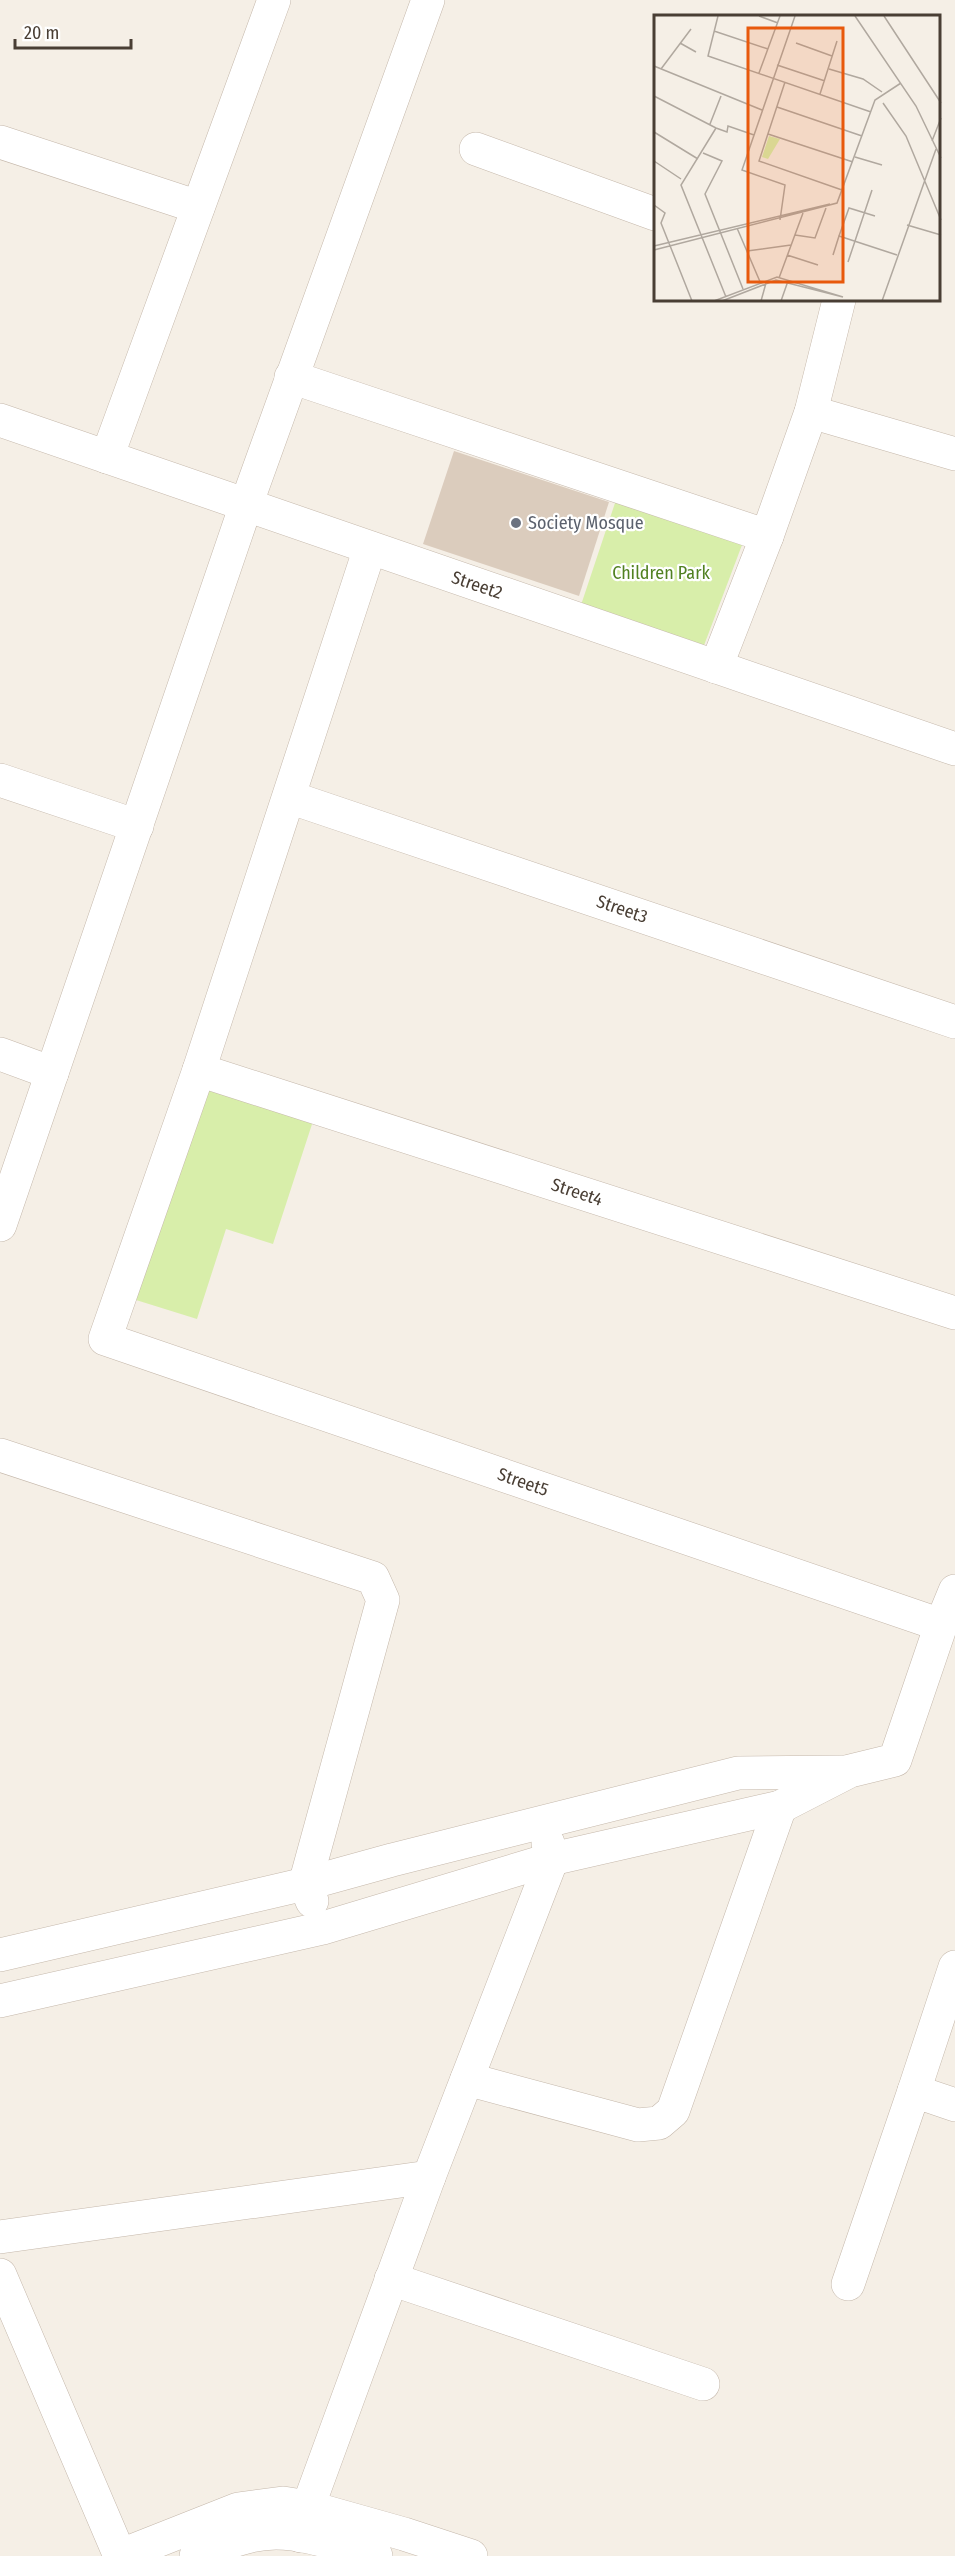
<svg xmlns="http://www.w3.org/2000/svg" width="955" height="2556" font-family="'Fira Sans Condensed',sans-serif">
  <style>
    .green { fill: #d8eeaa }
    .building { fill: #dbccbd }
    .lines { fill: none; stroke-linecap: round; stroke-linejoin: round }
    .minor-casing { stroke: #c5b8ab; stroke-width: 34 }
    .minor { stroke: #fff; stroke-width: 33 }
    .worship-dot { fill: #6b7280; stroke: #fff; stroke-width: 2 }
    .labels { text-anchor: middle; stroke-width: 4.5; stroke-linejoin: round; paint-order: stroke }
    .worship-label { font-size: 18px; fill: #5b616d; stroke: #fff; text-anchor: start }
    .park-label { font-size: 18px; fill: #518121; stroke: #fff }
    .street-label { font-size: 18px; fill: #493e34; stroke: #fff }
    .inset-road { fill: none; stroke: #b0a89f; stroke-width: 1.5 }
    .view { fill: #e8590c; fill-opacity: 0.15; stroke: #e8590c; stroke-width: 3 }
    .inset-edge { fill: none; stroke: #493e34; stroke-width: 3 }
  </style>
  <rect width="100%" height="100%" fill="#f5efe6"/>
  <!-- green -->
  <g class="green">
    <polygon points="618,494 745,537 703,648 579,611"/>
    <polygon points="206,1083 314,1118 273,1244 226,1229 197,1319 136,1300"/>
  </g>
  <!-- building -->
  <polygon class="building" points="454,451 609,502 579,596 423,544"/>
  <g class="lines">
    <!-- minor casing -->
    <g class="minor-casing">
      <g id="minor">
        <polyline points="0,142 198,207"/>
        <polyline points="476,149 655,214"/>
        <polyline points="291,377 767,536"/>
        <polyline points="811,412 955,454"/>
        <polyline points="0,420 955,749"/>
        <polyline points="107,457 274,0"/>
        <polyline points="370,548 199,1070 105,1339 941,1625"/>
        <polyline points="716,667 767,536 811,412 839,300"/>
        <polyline points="0,780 137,826"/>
        <polyline points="289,797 955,1022"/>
        <polyline points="0,1054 52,1073"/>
        <polyline points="199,1070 955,1313"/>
        <polyline points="0,1225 246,505 428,0"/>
        <polyline points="0,1455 373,1578 383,1600 305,1884 312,1901"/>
        <polyline points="0,1955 305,1884 392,1860 738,1773 842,1772"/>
        <polyline points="0,2001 323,1928 552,1859 780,1807 850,1771 895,1760 941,1625 955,1591"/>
        <polyline points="467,2079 638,2125 659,2123 673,2111 780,1807"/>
        <polyline points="914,2091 955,1967"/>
        <polyline points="0,2237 429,2177"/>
        <polyline points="0,2275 120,2556"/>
        <polyline points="391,2279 703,2384"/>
        <polyline points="848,2284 914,2091 955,2105"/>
        <polyline points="301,2536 308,2507 429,2177 552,1859 548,1843"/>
        <polyline points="119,2556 238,2509 283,2503 308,2507 404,2534 471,2556"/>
        <path d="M196 2556C222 2545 247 2533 276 2533 309 2533 345 2548 376 2556"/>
      </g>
    </g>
    <!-- minor -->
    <use href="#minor" class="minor"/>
  </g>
  <!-- markers -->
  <circle class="worship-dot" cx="516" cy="523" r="6"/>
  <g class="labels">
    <!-- worship labels -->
    <g class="worship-label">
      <text x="528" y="529">Society Mosque</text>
    </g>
    <!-- park labels -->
    <g class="park-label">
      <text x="661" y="579">Children Park</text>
    </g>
    <!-- street labels -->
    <g class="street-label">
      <text transform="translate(477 585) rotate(19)" y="6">Street2</text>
      <text transform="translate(622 909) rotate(19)" y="6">Street3</text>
      <text transform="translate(577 1192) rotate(18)" y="6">Street4</text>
      <text transform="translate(523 1482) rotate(19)" y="6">Street5</text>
    </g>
  </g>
  <!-- overview -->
  <g transform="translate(654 15)">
    <rect width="286" height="286" fill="#f5efe6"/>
    <path d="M115 121 126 124 114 144 108 142Z" fill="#d8eeaa"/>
    <path class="inset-road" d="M64 1 54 41 217 97M105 1 124 8M201 1 262 91 287 143M230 1 287 88M60 16 114 34M26 28 42 37M142 28 178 41M123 50 171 66M0 51 108 95M7 54 37 14M175 54 209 64 228 77M105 58 126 1M131 67 105 146 188 175M166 79 183 26M0 81 62 113 73 117 74 111 100 120M229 88 252 121 287 205M123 92 208 121M56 109 67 81M62 113 27 170 72 282M0 117 44 144M114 119 199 147M278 126 287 103M49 138 68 146 51 179 89 274M201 142 228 150M0 146 27 164M0 190 11 198 7 208 38 286M126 205 131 170 88 155 141 1M253 210 287 220M83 213 107 269M141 220 161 223 172 193M185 221 195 193 221 201M0 231 176 189M0 235 183 188 221 85 247 68M93 236 137 230M133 240 164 250M179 240 185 221 243 240M194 247 218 175M125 263 149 198M60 286 123 262 189 282 122 265 68 286M107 286 112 268M127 286 134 266M228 286 282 134"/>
    <path class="view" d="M94 13H189V267H94Z"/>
    <rect width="286" height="286" class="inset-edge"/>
  </g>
  <!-- scale -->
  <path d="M15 39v9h116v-9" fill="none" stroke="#493e34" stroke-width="3"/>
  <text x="24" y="39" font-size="18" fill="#493e34" stroke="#ffffff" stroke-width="4.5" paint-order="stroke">20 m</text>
</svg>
